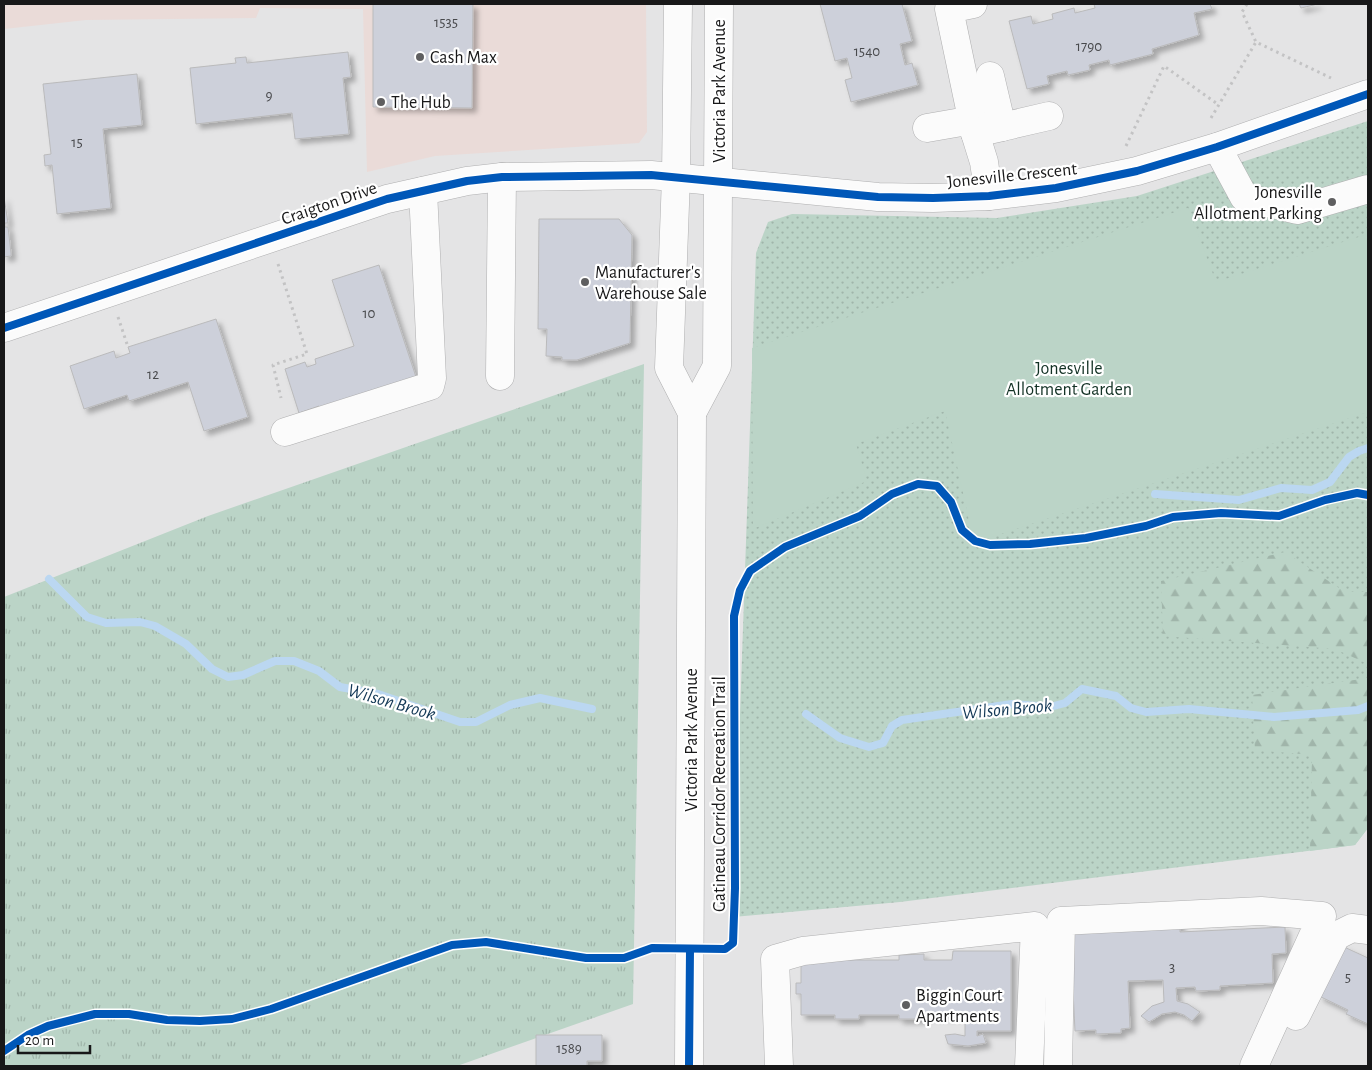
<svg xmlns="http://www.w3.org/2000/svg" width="1372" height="1070" font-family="'Alegreya Sans',sans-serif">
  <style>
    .commercial { fill: #eadbd8 }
    .grass { fill: url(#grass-dots) }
    .forest { fill: url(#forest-firs) }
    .park { fill: url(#park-tufts) }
    .garden { fill: #bbd4c7 }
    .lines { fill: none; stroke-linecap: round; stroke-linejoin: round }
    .stream { stroke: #bbd7f1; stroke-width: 8 }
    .building { fill: #cdd0da; stroke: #bababb; filter: url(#shadow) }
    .minor-casing { stroke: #afafb0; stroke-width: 29 }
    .major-casing { stroke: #afafb0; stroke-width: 29 }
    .path { stroke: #c3c3c4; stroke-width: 3; stroke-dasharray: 2.5 4; stroke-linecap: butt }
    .minor { stroke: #fbfbfb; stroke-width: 28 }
    .major { stroke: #fbfbfb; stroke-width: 28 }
    .cycleway-casing { stroke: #fff; stroke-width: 11 }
    .cycleway { stroke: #0057b8; stroke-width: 8 }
    .poi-dot { fill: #5f5f60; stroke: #fff; stroke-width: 2 }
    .labels { text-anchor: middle; stroke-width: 4.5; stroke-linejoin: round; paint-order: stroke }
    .number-label { font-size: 15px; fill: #48494c }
    .poi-label { font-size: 18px; fill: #181819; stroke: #fff; text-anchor: start }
    .street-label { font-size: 18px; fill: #181819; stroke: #fff }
    .park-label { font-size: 18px; fill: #123124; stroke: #fff }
    .water-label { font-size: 19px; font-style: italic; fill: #123755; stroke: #fff }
  </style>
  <defs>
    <pattern id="grass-dots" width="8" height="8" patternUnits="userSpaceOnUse" patternTransform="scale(1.25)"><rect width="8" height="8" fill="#bbd4c7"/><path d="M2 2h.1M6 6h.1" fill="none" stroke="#a0b5aa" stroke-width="1.8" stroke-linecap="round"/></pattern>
    <pattern id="forest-firs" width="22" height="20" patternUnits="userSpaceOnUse" patternTransform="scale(1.25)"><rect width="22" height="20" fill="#bbd4c7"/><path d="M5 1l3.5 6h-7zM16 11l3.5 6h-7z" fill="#a0b5aa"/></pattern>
    <pattern id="park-tufts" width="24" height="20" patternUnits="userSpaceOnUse" patternTransform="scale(1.25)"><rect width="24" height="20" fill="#bbd4c7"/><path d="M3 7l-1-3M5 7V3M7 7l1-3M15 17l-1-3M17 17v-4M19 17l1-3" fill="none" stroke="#a0b5aa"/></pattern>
    <filter id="shadow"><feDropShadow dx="4.5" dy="4.5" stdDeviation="2.5" flood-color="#0004"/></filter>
  </defs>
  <rect width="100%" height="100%" fill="#e4e4e5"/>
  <!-- commercial -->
  <polygon class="commercial" points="4,4 646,4 647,132 639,143 435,156 367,172 363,9 260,8 256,18 86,20 4,29"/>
  <!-- grass -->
  <polygon class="grass" points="1368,121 1368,828 1355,845 900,902 733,917 756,253 768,222 792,214 997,218 1137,196"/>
  <!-- forest -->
  <g class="forest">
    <polygon points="1285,552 1345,592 1368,592 1368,664 1335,649 1163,636 1161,581"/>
    <polygon points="1368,678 1368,828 1355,845 1310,851 1312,755 1255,750 1252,695"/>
  </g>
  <!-- park -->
  <polygon class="park" points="644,364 633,1004 457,1066 4,1066 4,597 208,516"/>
  <!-- garden -->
  <polygon class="garden" points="1188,208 1216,282 1368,234 1368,412 974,543 945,411 856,444 867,481 753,529 752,348"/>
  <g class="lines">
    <!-- stream -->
    <g class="stream">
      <polyline points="1155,494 1239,500 1281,488 1312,490 1330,482 1349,457 1359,451 1368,448"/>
      <polyline points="49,579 87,617 106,623 140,622 155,626 186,644 212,669 228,677 243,675 275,661 294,661 319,671 340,687 378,694 460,722 476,722 510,705 540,698 592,709"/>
      <polyline points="806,714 840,738 869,747 883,743 892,726 902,720 1012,704 1050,707 1065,703 1082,689 1116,696 1131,708 1146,712 1189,709 1274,717 1358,710 1368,706"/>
    </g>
  </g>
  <!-- building -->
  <g class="building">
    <polygon points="373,4 473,4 472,108 373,107"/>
    <polygon points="820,4 902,4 912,41 900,44 905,65 912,63 918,85 851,102 845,80 852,78 847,58 835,61"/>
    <polygon points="1094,4 1210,4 1212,9 1194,13 1199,35 1152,49 1153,54 1110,65 1109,60 1089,65 1090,70 1068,75 1067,71 1047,76 1049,84 1027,89 1009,21 1031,16 1033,24 1053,19 1052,14 1074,8 1075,13 1095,8"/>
    <polygon points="1299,4 1318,4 1301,8"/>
    <polygon points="348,52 351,77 343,78 349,134 295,139 292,113 196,124 190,68 236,63 235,58 246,57 247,63"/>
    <polygon points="137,74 142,125 103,129 111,208 57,214 52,165 45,166 44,155 51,154 43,84"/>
    <polygon points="4,197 8,223 5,223 5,227 8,227 11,253 11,256 4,257"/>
    <polygon points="539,219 619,219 632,235 630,343 577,360 562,360 562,357 546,356 547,329 538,329"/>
    <polygon points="379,265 416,377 320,409 319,406 299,413 285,369 305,362 307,367 316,364 315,359 354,346 332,280"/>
    <polygon points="216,319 248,417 204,431 188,382 129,401 127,395 84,409 70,366 114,351 116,358 130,353 128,347"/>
    <polygon points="1180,923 1180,932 1285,927 1286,953 1272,954 1273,983 1220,986 1220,990 1196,991 1195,987 1176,988 1177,1001 1188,1004 1200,1012 1192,1021 1184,1015 1175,1012 1162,1014 1149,1022 1141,1016 1152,1006 1164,1002 1163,980 1128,981 1130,1028 1121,1029 1121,1033 1096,1034 1096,1030 1075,1031 1070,929"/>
    <polygon points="1342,946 1368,958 1368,1024 1346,1014 1348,1010 1319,996"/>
    <polygon points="953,951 1011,951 1011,1031 977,1031 977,1036 983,1034 986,1043 968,1046 948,1044 945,1035 955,1034 965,1036 965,1015 924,1015 923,1019 899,1019 899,1015 859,1015 859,1019 835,1019 835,1015 801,1015 801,994 796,994 796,983 801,983 801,960 899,960 899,955 924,954 924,960 952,960"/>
    <polygon points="536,1035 602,1035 602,1061 587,1061 587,1066 536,1066"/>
  </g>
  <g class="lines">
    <!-- minor casing -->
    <g class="minor-casing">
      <g id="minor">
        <polyline points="973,4 949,9 975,133 984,162 989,196"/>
        <polyline points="1002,127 1049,116"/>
        <polyline points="927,128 973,120"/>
        <polyline points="975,133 1002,127 990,76"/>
        <polyline points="1217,147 1244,197 1297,210 1368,189"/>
        <polyline points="4,328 387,199 467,181 502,177 651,175 878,197 933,198 989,196 1056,188 1137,171 1217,147 1368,94"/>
        <polyline points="500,376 502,177"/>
        <polyline points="285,432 430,386 432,378 423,191"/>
        <polyline points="1296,1016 1336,936 1352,928 1368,930"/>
        <polyline points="779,1066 775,959 803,951 1035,926 1029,1066"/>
        <polyline points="1058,1066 1061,921 1261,911 1322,916 1254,1066"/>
      </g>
    </g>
    <!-- major casing -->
    <g class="major-casing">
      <g id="major">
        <polyline points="678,4 676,177 669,368 692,413 689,1066"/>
        <polyline points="692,413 717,366 719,4"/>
      </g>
    </g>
    <!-- path -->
    <g class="path">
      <polyline points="1247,4 1242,12 1256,42 1331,78"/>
      <polyline points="1211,118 1256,42"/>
      <polyline points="1126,146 1164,66 1219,105"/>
      <polyline points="278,264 307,354 273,365 281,398"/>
      <polyline points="118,317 127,344"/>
    </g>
    <!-- minor -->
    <use href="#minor" class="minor"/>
    <!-- major -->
    <use href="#major" class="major"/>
    <!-- cycleway casing -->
    <g class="cycleway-casing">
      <g id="cycleway">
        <polyline points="4,328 387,199 467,181 502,177 651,175 878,197 933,198 989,196 1056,188 1137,171 1217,147 1368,94"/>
        <polyline points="4,1051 28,1035 48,1026 95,1014 129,1014 167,1020 200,1021 232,1019 271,1009 452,945 486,942 586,958 624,958 652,948 725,949 733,943 735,888 734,616 740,590 750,571 785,547 860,516 892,494 918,484 937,486 951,502 962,530 975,541 990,545 1030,544 1086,538 1146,526 1173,517 1221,513 1279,516 1325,500 1357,493 1368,495"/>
        <polyline points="689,1066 690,949"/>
      </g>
    </g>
    <!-- cycleway -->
    <use href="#cycleway" class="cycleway"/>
  </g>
  <!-- markers -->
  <g class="poi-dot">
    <circle cx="420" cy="57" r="5"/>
    <circle cx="381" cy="102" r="5"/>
    <circle cx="1332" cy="202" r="5"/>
    <circle cx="585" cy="282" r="5"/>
    <circle cx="906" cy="1005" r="5"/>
  </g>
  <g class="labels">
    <!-- number labels -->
    <g class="number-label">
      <text x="446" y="27">1535</text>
      <text x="1089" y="51">1790</text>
      <text x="867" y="56">1540</text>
      <text x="269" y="100">9</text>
      <text x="77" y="147">15</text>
      <text x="369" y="318">10</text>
      <text x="153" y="379">12</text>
      <text x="1172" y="972">3</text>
      <text x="1348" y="982">5</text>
      <text x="569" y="1053">1589</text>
    </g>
    <!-- poi labels -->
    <g class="poi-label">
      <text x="430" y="63">Cash Max</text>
      <text x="391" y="108">The Hub</text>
      <text x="1322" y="198" text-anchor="end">Jonesville<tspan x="1322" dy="21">Allotment Parking</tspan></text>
      <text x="595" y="278">Manufacturer's<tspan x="595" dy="21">Warehouse Sale</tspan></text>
      <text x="916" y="1001">Biggin Court<tspan x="916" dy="21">Apartments</tspan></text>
    </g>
    <!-- street labels -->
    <g class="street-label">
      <text transform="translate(719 91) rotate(-90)" y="6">Victoria Park Avenue</text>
      <text transform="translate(1012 175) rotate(-6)" y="6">Jonesville Crescent</text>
      <text transform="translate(329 203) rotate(-19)" y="6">Craigton Drive</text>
      <text transform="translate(691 740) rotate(-90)" y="6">Victoria Park Avenue</text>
      <text transform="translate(719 794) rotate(-90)" y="6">Gatineau Corridor Recreation Trail</text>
    </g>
    <!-- park labels -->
    <g class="park-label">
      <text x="1069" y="374">Jonesville<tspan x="1069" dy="21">Allotment Garden</tspan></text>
    </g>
    <!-- water labels -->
    <g class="water-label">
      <text transform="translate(392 701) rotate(16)" y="7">Wilson Brook</text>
      <text transform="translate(1007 708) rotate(-5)" y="7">Wilson Brook</text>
    </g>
  </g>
  <!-- border -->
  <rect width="1372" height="1070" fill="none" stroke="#181819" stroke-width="10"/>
  <!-- scale -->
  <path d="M18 1045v8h72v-8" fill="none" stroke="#181819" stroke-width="2.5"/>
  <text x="25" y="1045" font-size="15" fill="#181819" stroke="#ffffff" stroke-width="4" paint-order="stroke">20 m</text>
</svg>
